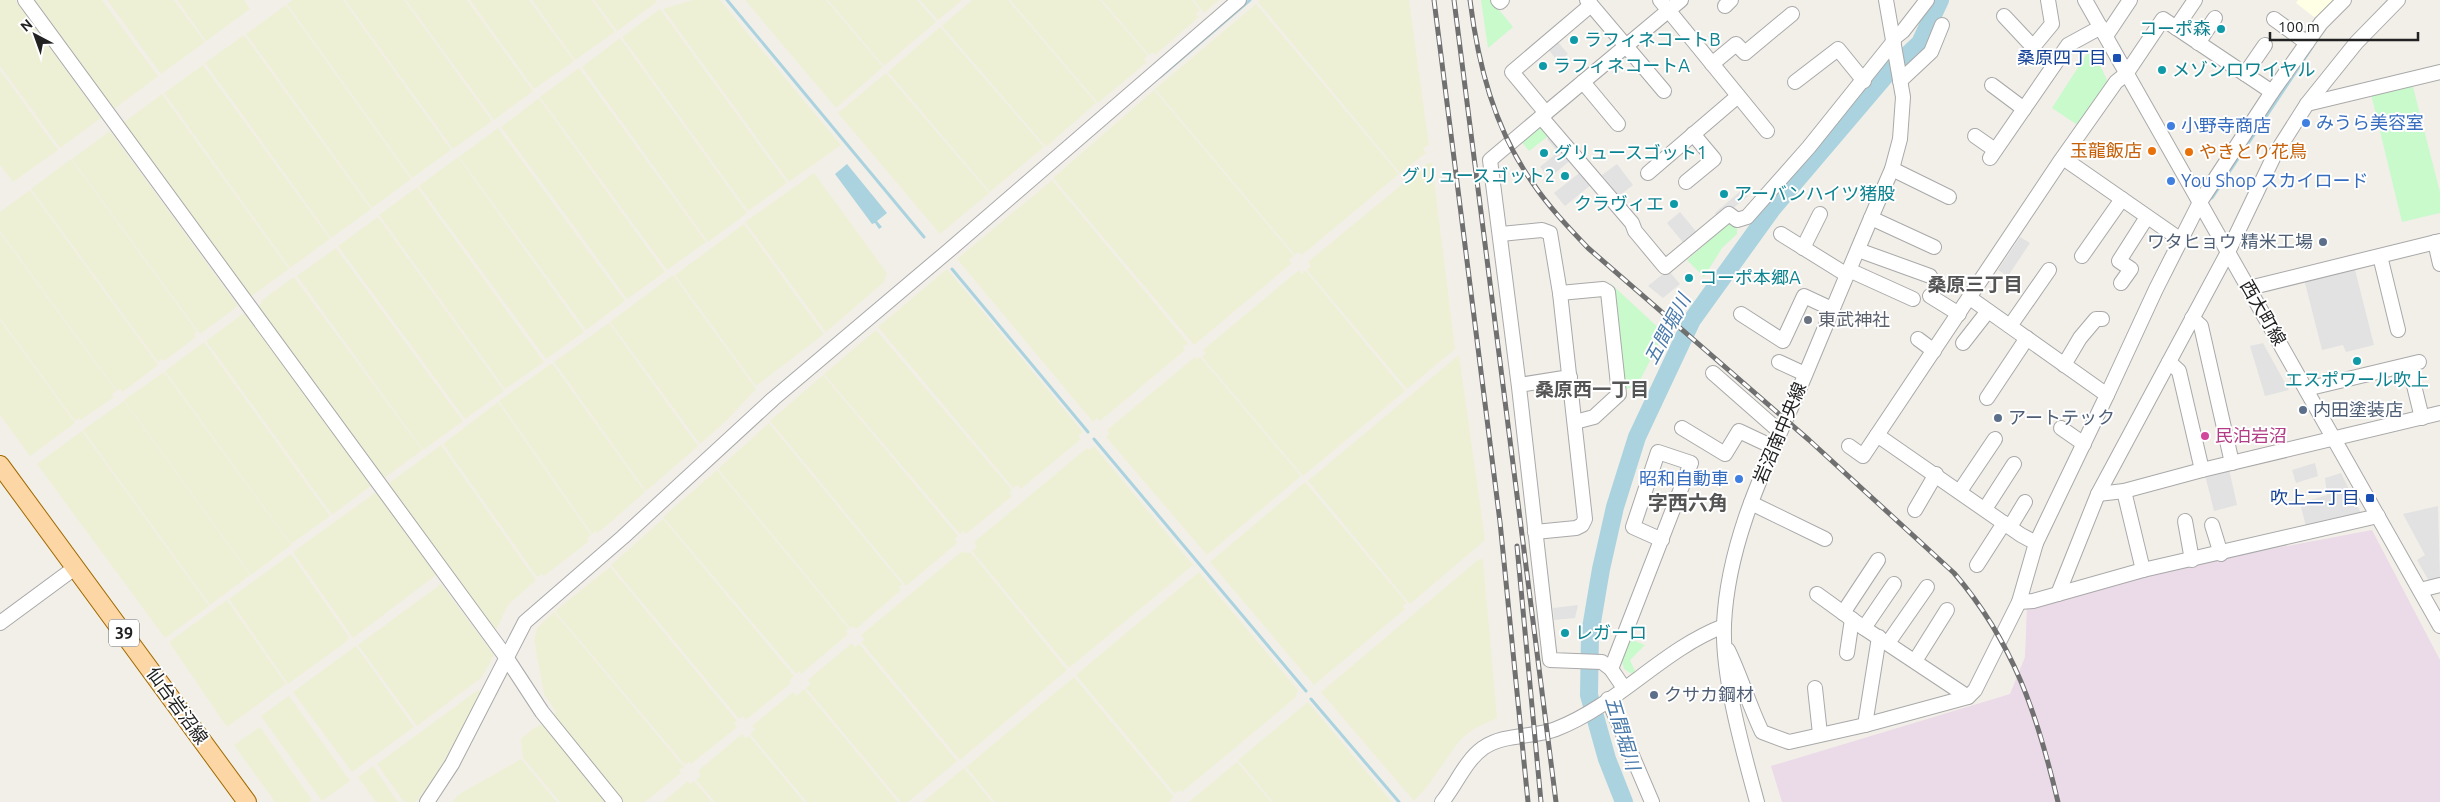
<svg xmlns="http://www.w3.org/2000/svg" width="2440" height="802" font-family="Ubuntu,'Noto Sans JP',sans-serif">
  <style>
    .industrial { fill: #ebdbe8 }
    .education { fill: #ffffe5 }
    .farmland { fill: #eef0d5 }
    .park { fill: #c8facc }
    .parking { fill: #e2e2e2 }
    .water { fill: #aad3df }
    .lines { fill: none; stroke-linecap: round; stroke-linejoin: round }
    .stream { stroke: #aad3df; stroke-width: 3 }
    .river { stroke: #aad3df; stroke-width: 18 }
    .minor-casing { stroke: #a9a9a9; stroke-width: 16 }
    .major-casing { stroke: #a06b00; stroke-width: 20 }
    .minor { stroke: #fff; stroke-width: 14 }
    .major { stroke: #fcd6a4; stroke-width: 18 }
    .rail-casing { stroke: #707070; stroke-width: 5 }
    .rail { stroke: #fff; stroke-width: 3; stroke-dasharray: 9; stroke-linecap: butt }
    .culture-dot { fill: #0f9aa8; stroke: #fff; stroke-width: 2 }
    .transit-dot { fill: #1a4fb4; stroke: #fff; stroke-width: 2 }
    .shop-dot { fill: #3f7fe0; stroke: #fff; stroke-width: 2 }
    .food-dot { fill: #e8710a; stroke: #fff; stroke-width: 2 }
    .service-dot { fill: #5c6f8a; stroke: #fff; stroke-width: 2 }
    .worship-dot { fill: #6b7280; stroke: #fff; stroke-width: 2 }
    .hotel-dot { fill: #d1479c; stroke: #fff; stroke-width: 2 }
    .labels { text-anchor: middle; stroke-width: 4; stroke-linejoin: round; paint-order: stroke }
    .shield { fill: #fff; stroke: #646464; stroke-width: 1 }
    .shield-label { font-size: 16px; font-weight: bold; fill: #222 }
    .culture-label { font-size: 18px; fill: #0d838f; stroke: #fff; text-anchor: start }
    .transit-label { font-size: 18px; fill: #164399; stroke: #fff; text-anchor: end }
    .shop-label { font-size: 18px; fill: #366cbe; stroke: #fff; text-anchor: start }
    .food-label { font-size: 18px; fill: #c56008; stroke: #fff; text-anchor: end }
    .service-label { font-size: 18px; fill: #4e5e75; stroke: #fff; text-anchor: start }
    .street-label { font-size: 18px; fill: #222; stroke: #fff }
    .worship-label { font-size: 18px; fill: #5b616d; stroke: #fff; text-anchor: start }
    .hotel-label { font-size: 18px; fill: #b23c85; stroke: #fff; text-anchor: start }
    .neighbourhood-label { font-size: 19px; font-weight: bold; fill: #555; stroke: #fff }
    .water-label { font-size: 19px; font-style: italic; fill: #4a7aab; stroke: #fff }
    .quarter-label { font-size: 20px; font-weight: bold; fill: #555; stroke: #fff }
  </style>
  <rect width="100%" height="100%" fill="#f2efe9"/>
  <!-- industrial -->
  <polygon class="industrial" points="2372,530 2440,660 2440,802 1782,802 1771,766 2010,694 2025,657 2027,606 2186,565"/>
  <!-- education -->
  <polygon class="education" points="2298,0 2342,0 2328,13 2314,17 2296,3"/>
  <!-- farmland -->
  <g class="farmland">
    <polygon points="0,0 15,0 101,118 60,148 0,66"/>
    <polygon points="35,0 102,0 158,76 114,109"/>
    <polygon points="107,0 174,0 205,42 161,74"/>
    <polygon points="177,0 244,0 250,9 206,41"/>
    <polygon points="293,0 343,0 451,150 412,178 287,4"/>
    <polygon points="345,0 404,0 492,121 453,149"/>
    <polygon points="406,0 467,0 533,91 494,120"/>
    <polygon points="470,0 529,0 574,61 534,89"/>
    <polygon points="532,0 592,0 615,32 575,60"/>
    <polygon points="594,0 655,0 657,2 617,31"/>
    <polygon points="692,0 720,0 841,145 789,182 663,9"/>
    <polygon points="745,0 826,0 883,67 836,108"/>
    <polygon points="828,0 917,0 936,22 884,66"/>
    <polygon points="920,0 962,0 938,20"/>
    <polygon points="972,0 1008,0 1096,103 1046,147 942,26"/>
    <polygon points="1010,0 1100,0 1148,56 1144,59 1147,62 1098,103"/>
    <polygon points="1102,0 1192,0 1200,10 1196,14 1199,17 1155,55 1153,52 1149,55"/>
    <polygon points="1194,0 1219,0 1204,13"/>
    <polygon points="1260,0 1409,0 1429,145 1423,148 1426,153 1400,173 1258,2"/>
    <polygon points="1256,4 1399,174 1302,255 1299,252 1295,255 1155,89"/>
    <polygon points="286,5 411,179 372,208 246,34"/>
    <polygon points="660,9 787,183 748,211 622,37"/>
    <polygon points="940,27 1044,147 990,192 888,72"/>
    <polygon points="244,35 371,209 331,238 205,63"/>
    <polygon points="620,38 747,213 708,242 582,67"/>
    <polygon points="203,65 330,239 290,268 164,93"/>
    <polygon points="579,68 706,242 667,270 540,97"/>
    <polygon points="0,70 58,150 13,182 0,165"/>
    <polygon points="886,73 989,193 940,234 838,113"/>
    <polygon points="1154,90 1294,256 1289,260 1292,263 1194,345 1053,178"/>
    <polygon points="162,94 289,269 250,297 123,123"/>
    <polygon points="539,98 665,272 627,299 501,127"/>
    <polygon points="498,128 625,301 586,330 459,157"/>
    <polygon points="110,131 238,306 200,334 72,159"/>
    <polygon points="458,157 584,332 546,359 419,186"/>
    <polygon points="71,159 197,332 194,334 196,337 164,361 162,359 158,362 31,189"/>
    <polygon points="1428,163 1432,163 1455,349 1407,389 1307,270 1311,266 1308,262"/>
    <polygon points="814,173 887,273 884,282 826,332 745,222"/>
    <polygon points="1052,180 1188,343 1183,347 1185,350 1100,421 1097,418 1093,422 957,259"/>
    <polygon points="417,187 544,362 505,389 379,215"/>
    <polygon points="30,190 158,365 122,392 120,389 117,391 0,231 0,212"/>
    <polygon points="378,217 504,391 465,419 338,246"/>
    <polygon points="744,224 824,334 756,386 675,275"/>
    <polygon points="0,233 116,391 112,394 114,397 81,420 79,418 75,421 0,318"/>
    <polygon points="336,248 463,421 423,450 297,276"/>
    <polygon points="947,269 1083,432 1078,436 1081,439 1021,489 1018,485 1013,488 878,327"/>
    <polygon points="1299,270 1302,274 1305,270 1405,391 1303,476 1202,357 1206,353 1203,350"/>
    <polygon points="673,275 756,389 727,420 700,444 610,322"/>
    <polygon points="294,277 422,450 383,479 258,306 262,303 261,301"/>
    <polygon points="244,313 372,485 332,515 206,341"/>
    <polygon points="0,320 75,423 30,456 0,415"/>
    <polygon points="609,323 698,446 646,491 554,362"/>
    <polygon points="876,330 1012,490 1009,493 1012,496 966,534 963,531 960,534 824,374"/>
    <polygon points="204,342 330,516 291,544 165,371"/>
    <polygon points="1459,355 1485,540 1410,604 1308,481"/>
    <polygon points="1195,357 1197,359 1200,357 1301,476 1207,555 1106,437 1110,434 1107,430"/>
    <polygon points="552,363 645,492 598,533 596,531 592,534 499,401"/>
    <polygon points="164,372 291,545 251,575 124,400"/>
    <polygon points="823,375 958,536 954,539 957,543 906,586 770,421"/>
    <polygon points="124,401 250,575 210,605 83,430"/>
    <polygon points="498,402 591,535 587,538 589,541 544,576 542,574 537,577 443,444"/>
    <polygon points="769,423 902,584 899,587 901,590 856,629 853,626 850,628 718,469"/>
    <polygon points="82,431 209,606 165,638 37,464"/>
    <polygon points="441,445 536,580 508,605 495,632 388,484"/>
    <polygon points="1094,446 1193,565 1069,668 972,551 977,547 974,542 1087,448 1090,450"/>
    <polygon points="717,470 849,629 846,631 848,634 801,674 799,671 796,674 663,517"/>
    <polygon points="1305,482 1407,603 1403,606 1405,609 1314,685 1210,562"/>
    <polygon points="376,492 436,575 353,638 293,552"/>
    <polygon points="663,519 794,676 789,681 791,683 746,720 743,716 739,719 611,565"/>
    <polygon points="961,552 971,553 1067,670 960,760 861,642 865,640 861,635"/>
    <polygon points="291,554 349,637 346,642 288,684 229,599"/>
    <polygon points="1483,559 1497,718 1472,730 1460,740 1426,788 1414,801 1321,692 1478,560"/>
    <polygon points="610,567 737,721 734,723 737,727 691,764 689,762 685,765 555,611"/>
    <polygon points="1199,572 1298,690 1295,698 1182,792 1180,790 1175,794 1076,675"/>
    <polygon points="441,584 494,655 482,677 417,726 358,645"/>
    <polygon points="227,600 286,684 227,727 169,642"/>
    <polygon points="554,612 684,767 679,770 681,773 645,802 623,802 551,717 556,712 544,694 534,640 537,628"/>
    <polygon points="852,643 855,647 859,644 957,761 908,802 901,802 806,688 811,684 808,680"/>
    <polygon points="356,646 414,727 352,772 293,692"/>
    <polygon points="1074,677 1174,797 1170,800 1171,802 995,802 966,767"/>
    <polygon points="804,689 898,802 807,802 750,734 755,729 752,726 793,692 796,696"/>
    <polygon points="478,690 482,695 436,775 416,802 404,802 377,764"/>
    <polygon points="289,696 350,781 322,801 261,716"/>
    <polygon points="1308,702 1392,802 1273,802 1238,760"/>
    <polygon points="543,724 607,802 560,802 523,758 521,739 534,728"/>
    <polygon points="260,727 312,800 309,802 275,802 234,745"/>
    <polygon points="742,734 745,738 749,736 804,802 715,802 696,780 701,775 698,771"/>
    <polygon points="521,759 557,802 452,802 458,795"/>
    <polygon points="1237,762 1271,802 1189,802"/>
    <polygon points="373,766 398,802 376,802 358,777"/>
    <polygon points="964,768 992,802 923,802"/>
    <polygon points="688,781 690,784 694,781 712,802 663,802"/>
  </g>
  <!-- park -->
  <g class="park">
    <polygon points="1481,0 1491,0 1513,27 1488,48"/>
    <polygon points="2093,51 2108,82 2079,126 2052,108 2086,55"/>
    <polygon points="2412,83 2440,192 2440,213 2402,222 2371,94"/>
    <polygon points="1539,127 1545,127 1551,134 1529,151 1521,141"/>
    <polygon points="1728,224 1737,225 1737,234 1722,248 1704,277 1687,260"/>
    <polygon points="1610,283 1664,333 1637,386 1622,390"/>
    <polygon points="1630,639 1645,645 1630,660 1635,671 1632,674 1624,669 1622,661"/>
  </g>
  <!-- parking -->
  <g class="parking">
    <polygon points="1556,40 1568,54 1558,62 1549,50 1528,67"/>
    <polygon points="1552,135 1572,159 1549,178 1540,167 1558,152 1547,139"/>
    <polygon points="1617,164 1633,185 1619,196 1602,175"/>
    <polygon points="1582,171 1592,184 1565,206 1554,193"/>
    <polygon points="1743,189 1748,196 1720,219 1715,213"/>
    <polygon points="1680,212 1699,235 1686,246 1667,223"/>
    <polygon points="2020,237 2030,243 2008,276 1998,270"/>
    <polygon points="2354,266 2374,345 2346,352 2343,345 2322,350 2304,279"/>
    <polygon points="1668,270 1680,284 1663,298 1648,286"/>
    <polygon points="2263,343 2289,390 2265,396 2250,346"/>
    <polygon points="2315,463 2318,476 2296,483 2292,470"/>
    <polygon points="2229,469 2237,505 2214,511 2205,475"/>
    <polygon points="2341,473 2363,517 2307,530 2300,503 2327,495 2325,478"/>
    <polygon points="2438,506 2440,578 2429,581 2417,560 2425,555 2403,514"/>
    <polygon points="1578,605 1575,618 1554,620 1553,608"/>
  </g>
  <!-- water -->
  <polygon class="water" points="847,164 887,213 877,221 882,227 879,229 875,223 872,224 835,174"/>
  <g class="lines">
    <!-- stream -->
    <g class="stream">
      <polyline points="727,0 924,237"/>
      <polyline points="1160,77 1250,0"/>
      <polyline points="2212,198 2311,49"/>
      <polyline points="952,269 1088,432"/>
      <polyline points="1094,439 1306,691"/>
      <polyline points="1311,699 1399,802"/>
    </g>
    <!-- river -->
    <polyline class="river" points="1624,802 1607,759 1589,695 1590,634 1601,569 1615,507 1637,437 1692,320 1772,209 1886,75 1920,43 1940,0"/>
    <!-- minor casing -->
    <g class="minor-casing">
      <g id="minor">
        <polyline points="25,0 506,657 542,712 615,802"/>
        <polyline points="1498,0 1500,2 1502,0"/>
        <polyline points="1587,0 1664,91"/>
        <polyline points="1660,0 1767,131"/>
        <polyline points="1681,0 1541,117 1632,223 1635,231 1665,267 1729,214 1737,220 1747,217 1809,147 1894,41"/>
        <polyline points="2085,0 2440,626"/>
        <polyline points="1725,6 1731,0"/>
        <polyline points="2004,16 2033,47 2052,24 2048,0"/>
        <polyline points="2274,19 2307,43"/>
        <polyline points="2176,28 2195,0"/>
        <polyline points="2106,36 2130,0"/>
        <polyline points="1893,39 1903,31 1927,0"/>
        <polyline points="2198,43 2215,18"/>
        <polyline points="1712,64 1736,44 1745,53 1792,14"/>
        <polyline points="2245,74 2265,45"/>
        <polyline points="1900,81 1931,52 1942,25"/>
        <polyline points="1583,82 1618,124"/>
        <polyline points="1795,82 1838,49 1864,81"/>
        <polyline points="1992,85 2024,109"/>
        <polyline points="2307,104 2440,72"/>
        <polyline points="1546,113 1512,72 1591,5"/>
        <polyline points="1541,117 1490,160 1519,387 1550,660 1602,662 1611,669 1624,688"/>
        <polyline points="1975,136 1995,150"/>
        <polyline points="1990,158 2068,45 2101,27"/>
        <polyline points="2063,158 2181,240"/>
        <polyline points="1892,169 1949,197"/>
        <polyline points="1648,173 1738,96"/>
        <polyline points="1686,182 1714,159 1693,134"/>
        <polyline points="1871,218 1934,247"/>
        <polyline points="1501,234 1542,230 1550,233 1560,293 1585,519 1582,525 1576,528 1535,532"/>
        <polyline points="1781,234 1847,275"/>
        <polyline points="2435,242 2440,264"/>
        <polyline points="1803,248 1820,214"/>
        <polyline points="1858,250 1930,276"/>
        <polyline points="2082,256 2122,199"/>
        <polyline points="2380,256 2398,330"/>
        <polyline points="1849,270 1913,299"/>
        <polyline points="2121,283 2131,269 2119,261 2147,217"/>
        <polyline points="2249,288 2440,241"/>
        <polyline points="1560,293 1603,289 1608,292 1619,394 1594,417 1575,422"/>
        <polyline points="1930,296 1959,314"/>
        <polyline points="1970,298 2107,395 2036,543"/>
        <polyline points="1741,314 1783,341 1804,296 1832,309"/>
        <polyline points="2192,318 2201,326 2232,463"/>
        <polyline points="2010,326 2049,270"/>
        <polyline points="1918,339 1934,351"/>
        <polyline points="1963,343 1988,311"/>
        <polyline points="1779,362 1805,374"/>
        <polyline points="2169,362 2179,371 2202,470"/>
        <polyline points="2064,365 2080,338 2096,319 2102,319"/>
        <polyline points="2409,365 2422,418"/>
        <polyline points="1713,373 1779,431"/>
        <polyline points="1519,385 1570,377"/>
        <polyline points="2306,389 2419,362"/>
        <polyline points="2107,395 2156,289 2200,202 2272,92 2321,23 2344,0"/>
        <polyline points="1987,398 2027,338"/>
        <polyline points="1682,428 1725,454 1739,431 1773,447"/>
        <polyline points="2061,428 2084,444"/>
        <polyline points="1849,446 1863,456 2061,160 2116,82 2126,74 2163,19 2272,92"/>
        <polyline points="1960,491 1995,439"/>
        <polyline points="2124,491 2143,570"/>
        <polyline points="2098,494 2124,491 2202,470 2440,413"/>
        <polyline points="1751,503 1825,539"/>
        <polyline points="1985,509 2014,464"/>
        <polyline points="1915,510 1936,474"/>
        <polyline points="2185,521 2192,560"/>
        <polyline points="2212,525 2221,554"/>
        <polyline points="2010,527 2025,502"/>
        <polyline points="1977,565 2004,523"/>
        <polyline points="2420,590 2440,585"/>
        <polyline points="1817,594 1864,628 1968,697"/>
        <polyline points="2058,594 2098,494 2228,252 2274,156 2307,104 2356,43 2398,0"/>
        <polyline points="2019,602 2033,601 2143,570 2378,516"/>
        <polyline points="1843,613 1878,560"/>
        <polyline points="0,623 76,567"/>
        <polyline points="1864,628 1894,584"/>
        <polyline points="1888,643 1927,587"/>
        <path d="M1728 650C1741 677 1749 705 1762 732L1789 742 1865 725 1968 697 1975 690 2019 602 2036 543 2021 535 1877 435"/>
        <polyline points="1847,653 1852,619"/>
        <polyline points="1915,661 1947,610"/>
        <polyline points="1611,669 1691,463 1658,452 1633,527 1662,540"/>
        <polyline points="1815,688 1820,734"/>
        <polyline points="1608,699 1652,802"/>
        <polyline points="1865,725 1879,637"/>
        <polyline points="427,802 452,764 525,622 623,537 773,399 947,252 1239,0"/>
        <path d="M1442 802C1456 785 1465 761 1483 748 1505 733 1533 738 1556 729 1618 705 1663 649 1724 626"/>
        <path d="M1757 802C1743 750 1722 678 1724 624 1728 541 1765 467 1798 392 1829 318 1860 243 1892 169L1900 139 1903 97 1886 0"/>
      </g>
    </g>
    <!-- major casing -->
    <g class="major-casing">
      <polyline id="major" points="0,465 247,802"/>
    </g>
    <!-- minor -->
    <use href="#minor" class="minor"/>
    <!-- major -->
    <use href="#major" class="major"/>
    <!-- rail casing -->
    <g class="rail-casing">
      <g id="rail">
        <polyline points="1434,0 1500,522 1528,802"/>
        <polyline points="1454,0 1556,802"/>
        <path d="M1470 0C1478 64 1494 128 1532 182 1548 206 1568 227 1588 248L1809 440 1954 573C2014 643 2037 714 2058 802"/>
        <polyline points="1517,546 1541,802"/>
      </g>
    </g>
    <!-- rail -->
    <use href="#rail" class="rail"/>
  </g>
  <!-- markers -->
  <g class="culture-dot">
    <circle cx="2221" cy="29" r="5"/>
    <circle cx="1574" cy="40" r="5"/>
    <circle cx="1543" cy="66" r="5"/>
    <circle cx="2162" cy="70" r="5"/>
    <circle cx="1544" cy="153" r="5"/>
    <circle cx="1565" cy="176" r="5"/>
    <circle cx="1724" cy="194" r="5"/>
    <circle cx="1674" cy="204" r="5"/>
    <circle cx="1689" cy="278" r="5"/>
    <circle cx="2357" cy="361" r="5"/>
    <circle cx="1565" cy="633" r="5"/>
  </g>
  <g class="transit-dot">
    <rect x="2112" y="53" width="10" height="10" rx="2.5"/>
    <rect x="2365" y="493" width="10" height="10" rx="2.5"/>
  </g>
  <g class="shop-dot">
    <circle cx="2306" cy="123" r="5"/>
    <circle cx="2171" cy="126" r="5"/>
    <circle cx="2171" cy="181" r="5"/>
    <circle cx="1739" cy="479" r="5"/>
  </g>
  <g class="food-dot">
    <circle cx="2152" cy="151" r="5"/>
    <circle cx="2189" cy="152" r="5"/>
  </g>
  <g class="service-dot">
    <circle cx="2323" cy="242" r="5"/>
    <circle cx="2303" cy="410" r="5"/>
    <circle cx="1998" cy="418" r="5"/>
    <circle cx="1654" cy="695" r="5"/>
  </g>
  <circle class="worship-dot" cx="1808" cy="320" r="5"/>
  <circle class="hotel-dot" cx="2205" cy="436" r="5"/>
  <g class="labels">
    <!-- shield labels -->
    <rect class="shield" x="109" y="619.5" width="30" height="27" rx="4"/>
    <g class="shield-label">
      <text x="124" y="639">39</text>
    </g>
    <!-- culture labels -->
    <g class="culture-label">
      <text x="2211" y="35" text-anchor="end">コーポ森</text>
      <text x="1584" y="46">ラフィネコートB</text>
      <text x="1553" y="72">ラフィネコートA</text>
      <text x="2172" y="76">メゾンロワイヤル</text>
      <text x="1554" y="159">グリュースゴット1</text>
      <text x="1555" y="182" text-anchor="end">グリュースゴット2</text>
      <text x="1734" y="200">アーバンハイツ猪股</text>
      <text x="1664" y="210" text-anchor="end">クラヴィエ</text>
      <text x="1699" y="284">コーポ本郷A</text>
      <text x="2357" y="386" text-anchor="middle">エスポワール吹上</text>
      <text x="1575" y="639">レガーロ</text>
    </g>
    <!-- transit labels -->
    <g class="transit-label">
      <text x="2107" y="64">桑原四丁目</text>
      <text x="2360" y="504">吹上二丁目</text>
    </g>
    <!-- shop labels -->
    <g class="shop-label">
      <text x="2316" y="129">みうら美容室</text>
      <text x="2181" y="132">小野寺商店</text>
      <text x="2181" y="187">You Shop スカイロード</text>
      <text x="1729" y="485" text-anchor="end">昭和自動車</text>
    </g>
    <!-- food labels -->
    <g class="food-label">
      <text x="2142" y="157">玉龍飯店</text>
      <text x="2199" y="158" text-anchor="start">やきとり花鳥</text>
    </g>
    <!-- service labels -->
    <g class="service-label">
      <text x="2313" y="248" text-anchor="end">ワタヒョウ 精米工場</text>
      <text x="2313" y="416">内田塗装店</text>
      <text x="2008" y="424">アートテック</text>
      <text x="1664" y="701">クサカ鋼材</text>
    </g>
    <!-- street labels -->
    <g class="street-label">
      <text transform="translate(2263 313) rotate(60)" y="6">西大町線</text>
      <text transform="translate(1780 433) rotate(-67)" y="6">岩沼南中央線</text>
      <text transform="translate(177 706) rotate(54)" y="6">仙台岩沼線</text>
    </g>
    <!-- worship labels -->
    <g class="worship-label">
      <text x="1818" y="326">東武神社</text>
    </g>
    <!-- hotel labels -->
    <g class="hotel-label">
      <text x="2215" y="442">民泊岩沼</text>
    </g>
    <!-- neighbourhood labels -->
    <g class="neighbourhood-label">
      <text x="1975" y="291">桑原三丁目</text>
      <text x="1592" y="396">桑原西一丁目</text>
    </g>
    <!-- water labels -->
    <g class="water-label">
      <text transform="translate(1667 329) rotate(-62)" y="7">五間堀川</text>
      <text transform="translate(1623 733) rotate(73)" y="7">五間堀川</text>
    </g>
    <!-- quarter labels -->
    <g class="quarter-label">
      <text x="1688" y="510">字西六角</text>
    </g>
  </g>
  <!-- north arrow -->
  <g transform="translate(35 35) rotate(319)" stroke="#ffffff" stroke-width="4" paint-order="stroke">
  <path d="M0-4L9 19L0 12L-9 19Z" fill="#222222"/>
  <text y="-8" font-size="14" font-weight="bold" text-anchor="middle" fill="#222222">N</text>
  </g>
  <!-- scale -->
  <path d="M2270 32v8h148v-8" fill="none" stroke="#222222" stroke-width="2.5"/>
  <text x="2278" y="32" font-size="15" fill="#222222" stroke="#ffffff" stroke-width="4" paint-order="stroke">100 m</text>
</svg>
